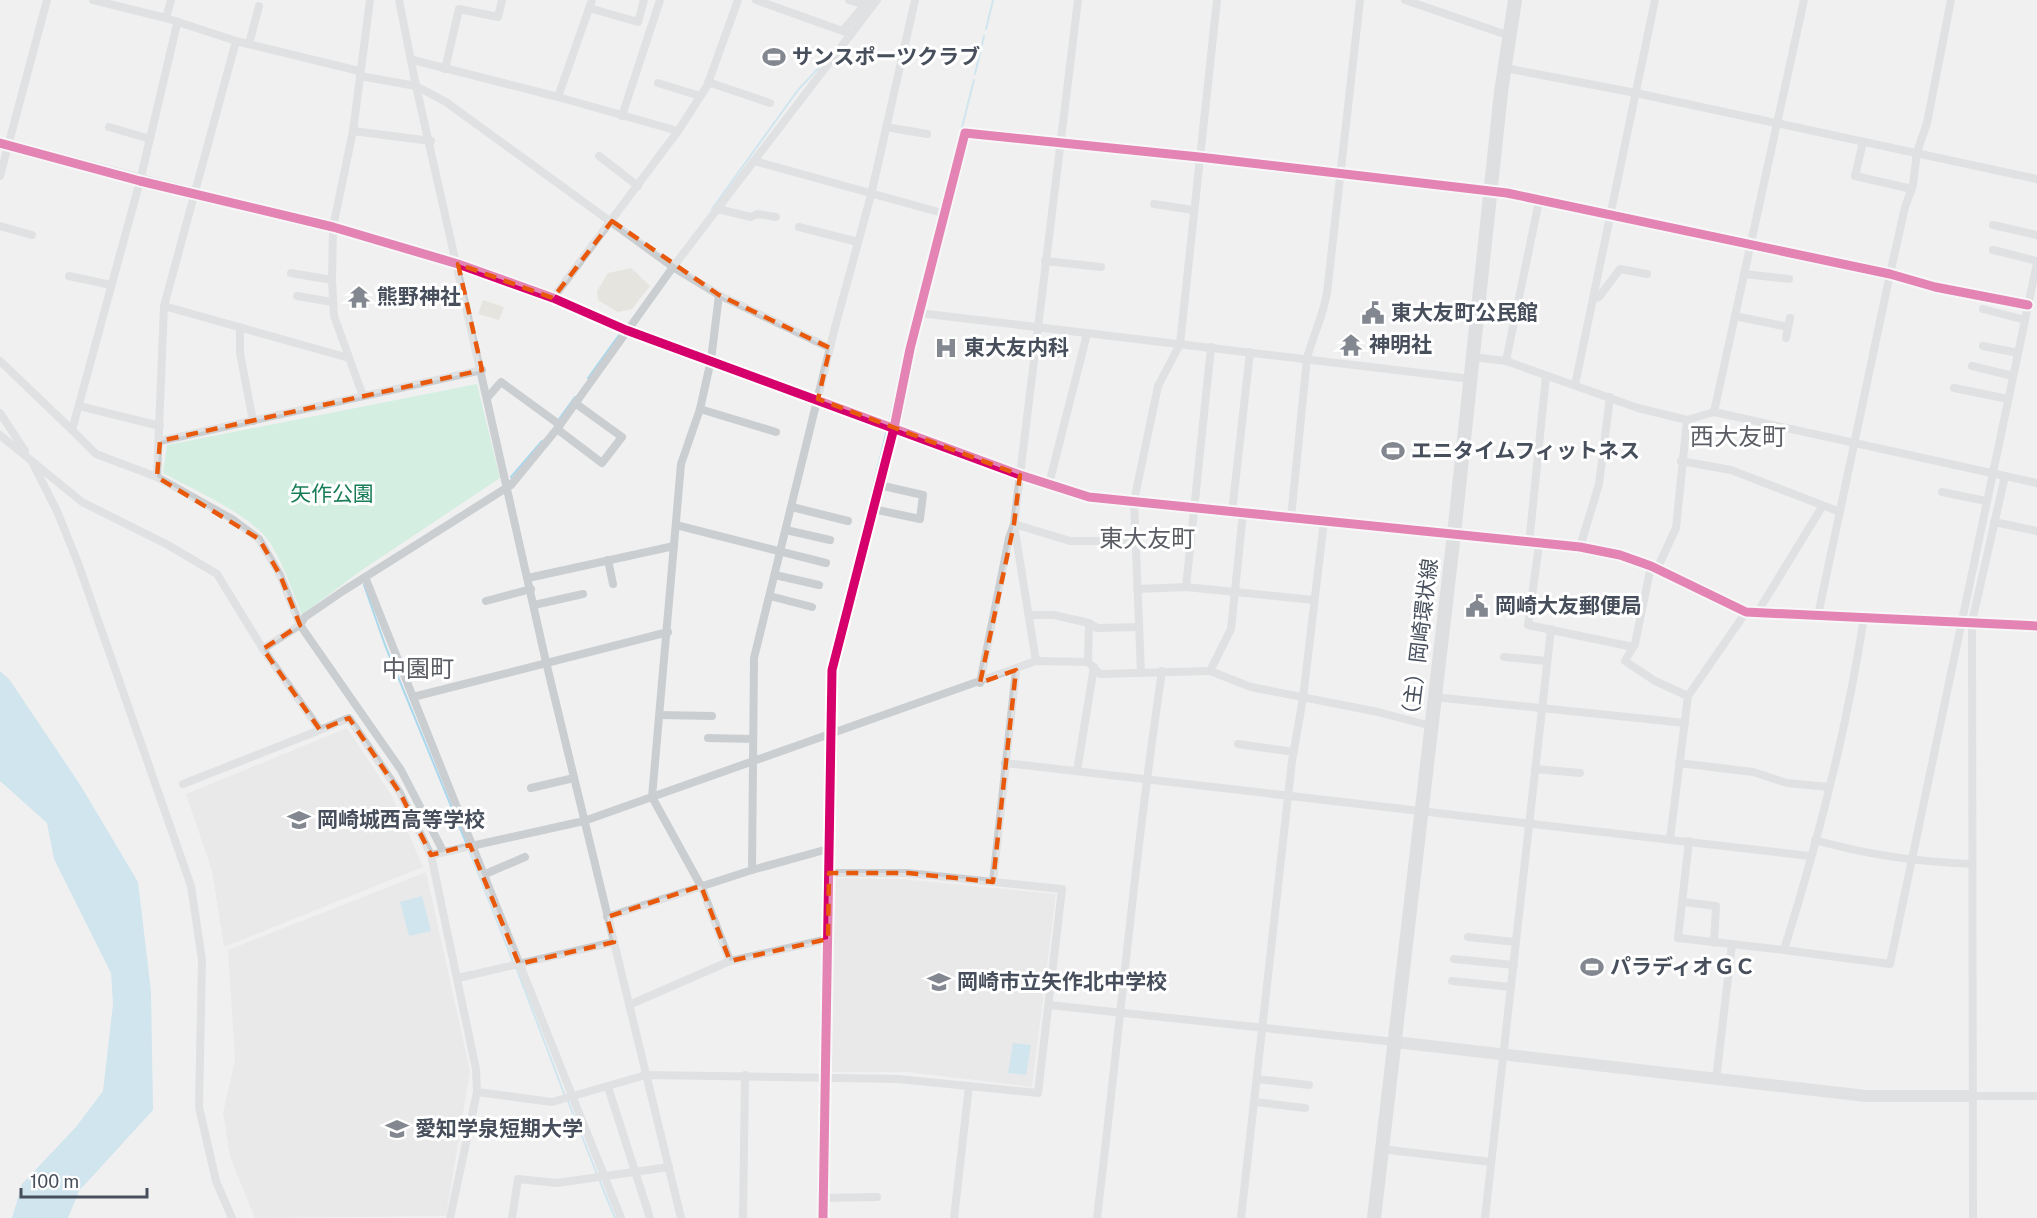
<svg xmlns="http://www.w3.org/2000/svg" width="2037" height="1218" font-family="'Public Sans','Noto Sans JP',sans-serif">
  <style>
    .commercial { fill: #e5e4de }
    .education { fill: #e2e1e2 }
    .green { fill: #d4efe2 }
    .water { fill: #a9d7ec }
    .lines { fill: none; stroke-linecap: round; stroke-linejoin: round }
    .stream { stroke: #a9d7ec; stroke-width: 2 }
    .street { stroke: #cbced1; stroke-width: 8 }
    .secondary { stroke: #cccfd2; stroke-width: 12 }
    .primary { stroke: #c6cace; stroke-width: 14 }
    .cycleway-casing { stroke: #fff; stroke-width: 13 }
    .cycleway { stroke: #d6006c; stroke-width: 9 }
    .marked { fill: none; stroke: #e8590c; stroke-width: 4.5; stroke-dasharray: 12 8; stroke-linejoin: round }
    .labels { text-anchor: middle; stroke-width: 6; stroke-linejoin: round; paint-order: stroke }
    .poi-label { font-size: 21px; font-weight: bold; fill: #474f5c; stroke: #fff; text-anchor: start }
    .park-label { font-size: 21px; fill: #187d56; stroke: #fff }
    .street-label { font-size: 21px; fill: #474f5c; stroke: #fff }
    .quarter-label { font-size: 24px; fill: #5b5e64; stroke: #fff }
  </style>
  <rect width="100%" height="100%" fill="#f0f0f0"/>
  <!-- commercial -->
  <g class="commercial">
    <polygon points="631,268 650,286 632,309 618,312 598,300 597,291 608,273"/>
    <polygon points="483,300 504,307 499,320 478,314"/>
  </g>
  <!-- education -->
  <g class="education">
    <polygon points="347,728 392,796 423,867 224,947 212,871 186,794"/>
    <polygon points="426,872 470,1071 446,1216 255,1218 230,1157 223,1113 235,1060 228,950"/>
    <polygon points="836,878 901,879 1056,894 1032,1087 908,1072 833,1072 830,1069"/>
  </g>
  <!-- green -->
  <path class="green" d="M477 384 500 478 359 572 302 615C291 590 281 553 262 533 235 507 195 491 163 473L167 445Z"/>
  <!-- water -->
  <g class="water">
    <polygon points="0,671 9,679 81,786 138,882 151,991 153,1110 79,1191 68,1218 12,1218 22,1184 76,1127 103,1091 113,1004 111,973 54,859 47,823 0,781"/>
    <polygon points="422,896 431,931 409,936 400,902"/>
    <polygon points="1013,1043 1031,1045 1026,1075 1008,1073"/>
  </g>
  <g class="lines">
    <!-- stream -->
    <g class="stream">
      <polyline points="986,29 993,0"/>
      <polyline points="975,74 984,36"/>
      <polyline points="960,135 974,80"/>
      <polyline points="712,209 798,90 827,59"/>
      <polyline points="588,378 619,335"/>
      <polyline points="559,419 575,397"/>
      <polyline points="889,422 899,381"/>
      <polyline points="511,477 542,441"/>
      <polyline points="855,562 887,430"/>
      <polyline points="364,585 385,645 467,845"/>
      <polyline points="469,850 513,962"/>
      <polyline points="516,967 565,1096"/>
      <polyline points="568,1101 597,1174"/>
      <polyline points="599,1179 615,1218"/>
    </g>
    <!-- street -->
    <g class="street">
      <polyline points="93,0 166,18 236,41 359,71"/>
      <polyline points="399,0 416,86 546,662 681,1218"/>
      <polyline points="756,0 851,34"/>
      <polyline points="849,0 865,5"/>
      <polyline points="1405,0 1510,36"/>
      <polyline points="589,8 638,22 644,0"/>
      <polyline points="166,18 171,0"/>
      <polyline points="177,24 140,181 72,430 96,454 157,477 232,519 259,539 280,575 300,625 401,770 443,851"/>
      <polyline points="844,29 869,0"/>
      <polyline points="249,44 259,6"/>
      <polyline points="413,60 558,97 678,131"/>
      <polyline points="1505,68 1636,93 2037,179"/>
      <polyline points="445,69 459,9 498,17 502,0"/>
      <polyline points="360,76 416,86 446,102 673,267 719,295 830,348"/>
      <polyline points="708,82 770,103"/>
      <polyline points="658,83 700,96"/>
      <polyline points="558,97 592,0"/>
      <polyline points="622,116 660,0"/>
      <polyline points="109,127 150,139"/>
      <polyline points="886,127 927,134"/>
      <polyline points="353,131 431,141"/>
      <polyline points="1863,142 1855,176 1912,189"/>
      <polyline points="599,156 638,186"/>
      <polyline points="754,161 946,214"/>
      <polyline points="0,176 47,0"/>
      <polyline points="195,194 333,227 458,264 553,298 626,330 1020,475 1089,497 1580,547 1620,555 1651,566 1746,612 2037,626"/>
      <polyline points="1154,204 1193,210"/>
      <polyline points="718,209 751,217 757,214 776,217"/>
      <polyline points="1993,225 2037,235"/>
      <polyline points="0,226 32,235"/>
      <polyline points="799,227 858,242"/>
      <polyline points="1993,250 2037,261"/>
      <polyline points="1045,261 1101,267"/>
      <polyline points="291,273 332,280"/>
      <polyline points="1744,274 1789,279"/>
      <polyline points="69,276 111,285"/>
      <polyline points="719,295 711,360 700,409 681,464 652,797 701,886 730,961"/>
      <polyline points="297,296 332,302"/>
      <polyline points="553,298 678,131 707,86 738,0"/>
      <polyline points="1593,299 1599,297 1620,269 1647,274"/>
      <polyline points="164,306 349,358"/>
      <polyline points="1983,309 2025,320"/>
      <polyline points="919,313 1471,379"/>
      <polyline points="1735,316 1788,327"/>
      <polyline points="240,327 240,353 253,421"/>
      <polyline points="1786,338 1790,318"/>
      <polyline points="1983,346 2018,353"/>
      <polyline points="1473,357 1506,361 1638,408 1687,420 1714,412 2037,483"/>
      <polyline points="0,361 72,430"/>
      <polyline points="1506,361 1539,201"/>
      <polyline points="1972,366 2013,376"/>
      <polyline points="1575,385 1655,0"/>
      <polyline points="1954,388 2008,399"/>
      <polyline points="363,396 334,316 332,280 333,227 353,131 370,0"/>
      <polyline points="488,397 501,382 560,425"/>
      <polyline points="79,406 160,426"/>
      <polyline points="700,409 776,432"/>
      <polyline points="1714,412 1804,0"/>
      <polyline points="0,413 25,451"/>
      <polyline points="557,429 602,463 622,437 575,403"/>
      <polyline points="0,435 82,502 168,545 217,574 263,649 320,730 349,718 400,793 431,855 476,1069 477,1092 450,1218"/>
      <polyline points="160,441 482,370"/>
      <polyline points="1681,461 1731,470 1840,512"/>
      <polyline points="32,462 57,511 78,563 191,886 202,960 199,1107 216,1181 232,1218"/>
      <polyline points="157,477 164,306 236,41"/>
      <polyline points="1049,484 1087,334"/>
      <polyline points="1942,492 1986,501"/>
      <polyline points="792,507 848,521"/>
      <polyline points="873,509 920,519 923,495 879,485"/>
      <polyline points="1232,512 1250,352"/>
      <path d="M1291 518 1307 358C1313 336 1323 316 1327 293L1360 0"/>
      <polyline points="1994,522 2037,531"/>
      <polyline points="1014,524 1070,541 1134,541"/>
      <polyline points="676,525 826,563"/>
      <polyline points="1014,525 1036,661"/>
      <polyline points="786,530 830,540"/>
      <polyline points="1529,544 1546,376"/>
      <polyline points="1539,545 1528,625 1633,647"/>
      <polyline points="1580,547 1599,484 1610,397"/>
      <polyline points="608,560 613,584"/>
      <polyline points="1651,566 1635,644 1625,661 1655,681 1688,696"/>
      <polyline points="1657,569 1676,528 1687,420"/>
      <polyline points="775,575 819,585"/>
      <polyline points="365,577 621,1218"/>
      <polyline points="528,578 674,546"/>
      <polyline points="1186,587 1211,347"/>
      <polyline points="1137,589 1186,587 1314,600"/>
      <polyline points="770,596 812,607"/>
      <polyline points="486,601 531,589"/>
      <polyline points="534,605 583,594"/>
      <polyline points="1757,613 1822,507"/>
      <polyline points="1029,615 1054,615 1089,623 1097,628 1139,627"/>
      <polyline points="1818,615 1890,274 1905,207 1913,185 1917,152 1927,123 1951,0"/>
      <polyline points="263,649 300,625 305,617 343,591 511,485 557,429 673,267 877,0"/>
      <polyline points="1504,657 1547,661"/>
      <polyline points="1088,662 1089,623"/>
      <polyline points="1210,671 1231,629 1243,513"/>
      <polyline points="1141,673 1134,501 1158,386 1180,344 1217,0"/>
      <polyline points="980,683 1009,538 1014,524 1078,0"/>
      <polyline points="413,697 668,632"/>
      <polyline points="1434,697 1685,723"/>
      <polyline points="660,715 712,716"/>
      <polyline points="708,738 753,739"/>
      <polyline points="1238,744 1294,752"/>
      <polyline points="1005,763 1810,856"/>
      <polyline points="1679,763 1753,772 1787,783 1829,787"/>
      <polyline points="1535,769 1580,773"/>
      <polyline points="1077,771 1094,667"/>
      <polyline points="183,784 320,730"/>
      <polyline points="531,788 574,778"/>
      <polyline points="1670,839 1688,696 1746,612"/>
      <path d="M1815 840C1867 855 1918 862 1972 864"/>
      <path d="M1689 841 1678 938 1784 950C1818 841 1847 729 1864 617"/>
      <polyline points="431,855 584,821 1036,661 1088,662 1100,674 1210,671 1251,687 1378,712 1431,726"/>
      <polyline points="752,870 754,658 834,331 871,195 915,0"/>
      <polyline points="483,875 525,857"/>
      <polyline points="993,882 1016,670"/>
      <polyline points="1684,902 1716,906 1714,943"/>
      <polyline points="607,917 752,870 828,849"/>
      <polyline points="1468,937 1515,942"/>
      <polyline points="1784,950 1890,964 2037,263"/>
      <polyline points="1454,959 1514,965"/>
      <polyline points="458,978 614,942"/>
      <polyline points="1452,981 1511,987"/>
      <polyline points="629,1005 730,961 828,939"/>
      <polyline points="1049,1005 1395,1042"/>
      <polyline points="1257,1079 1309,1085"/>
      <polyline points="1716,1080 1732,944"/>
      <polyline points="608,1087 650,1218"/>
      <polyline points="477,1092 552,1102 646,1075 898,1079 1038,1093 1062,889 908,873 829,873"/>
      <polyline points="1973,1096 2037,1096"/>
      <polyline points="1255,1102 1305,1108"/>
      <polyline points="1381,1149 1491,1162"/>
      <polyline points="823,1198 877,1197"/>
      <polyline points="512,1218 518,1179 557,1183 669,1167"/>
      <polyline points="743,1218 745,1075"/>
      <polyline points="823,1218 832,670 894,428 910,349 965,133 1199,157 1507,193 1890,274 1935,287 2028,305"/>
      <polyline points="954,1218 969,1086"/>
      <path d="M1097 1218C1119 1036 1135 853 1162 671"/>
      <polyline points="1241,1218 1292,761 1303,698 1324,521"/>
      <polyline points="1485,1218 1551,629"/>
      <polyline points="1973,1218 1972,622 2005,476"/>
    </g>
    <!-- secondary -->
    <g class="secondary">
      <polyline points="0,143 195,194"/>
      <polyline points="1395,1042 1866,1096 1973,1096"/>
    </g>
    <!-- primary -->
    <polyline class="primary" points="1374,1218 1454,534 1501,92 1515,0"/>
    <!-- cycleway casing -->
    <g class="cycleway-casing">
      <g id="cycleway">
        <polyline points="0,143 140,181 333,227 458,264 553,298 626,330 1020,475 1089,497 1580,547 1620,555 1651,566 1746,612 2037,626"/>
        <polyline points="823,1218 832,670 894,428 910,349 965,133 1199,157 1507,193 1890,274 1935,287 2028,305"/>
      </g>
    </g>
    <!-- cycleway -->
    <use href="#cycleway" class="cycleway"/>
  </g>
  <!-- marked area -->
  <path d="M0 0H2037V1218H0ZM612 221 719 295 830 348 818 399 1020 475 1014 524 980 683 1016 670 993 882 908 873H829L828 939 730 961 701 886 607 917 614 942 519 964 470 845 431 855 400 793 349 718 320 730 263 649 300 625 280 575 259 539 157 477 160 441 482 370 458 264 553 298Z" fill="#f0f0f0" fill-opacity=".55" fill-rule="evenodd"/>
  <path class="marked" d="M612 221 719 295 830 348 818 399 1020 475 1014 524 980 683 1016 670 993 882 908 873H829L828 939 730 961 701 886 607 917 614 942 519 964 470 845 431 855 400 793 349 718 320 730 263 649 300 625 280 575 259 539 157 477 160 441 482 370 458 264 553 298Z"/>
  <!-- icons -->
  <defs>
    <g id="stadium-bare" transform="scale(1.8)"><path d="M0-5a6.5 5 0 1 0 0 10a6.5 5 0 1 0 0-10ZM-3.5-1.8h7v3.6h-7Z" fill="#828790" stroke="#fff" stroke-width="2.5" paint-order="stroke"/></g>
    <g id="temple-bare" transform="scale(1.8)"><path d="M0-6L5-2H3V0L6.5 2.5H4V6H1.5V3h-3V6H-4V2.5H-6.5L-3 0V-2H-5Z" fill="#828790" stroke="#fff" stroke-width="2.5" paint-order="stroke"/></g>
    <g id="civic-bare" transform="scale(1.8)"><path d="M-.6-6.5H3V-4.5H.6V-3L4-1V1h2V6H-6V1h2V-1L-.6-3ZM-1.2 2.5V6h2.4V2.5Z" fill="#828790" stroke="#fff" stroke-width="2.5" paint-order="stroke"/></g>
    <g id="hospital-bare" transform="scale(1.8)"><path d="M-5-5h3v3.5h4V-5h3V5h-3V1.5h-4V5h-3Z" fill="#828790" stroke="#fff" stroke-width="2.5" paint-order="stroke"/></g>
    <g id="school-bare" transform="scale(1.8)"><path d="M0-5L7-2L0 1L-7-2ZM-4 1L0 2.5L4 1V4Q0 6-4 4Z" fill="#828790" stroke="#fff" stroke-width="2.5" paint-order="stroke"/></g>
    <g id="university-bare" transform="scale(1.8)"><path d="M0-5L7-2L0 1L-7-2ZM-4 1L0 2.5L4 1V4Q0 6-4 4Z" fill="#828790" stroke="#fff" stroke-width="2.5" paint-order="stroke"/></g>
  </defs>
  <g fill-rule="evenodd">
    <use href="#stadium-bare" x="774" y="57"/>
    <use href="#temple-bare" x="359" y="297"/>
    <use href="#civic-bare" x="1373" y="313"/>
    <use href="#temple-bare" x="1351" y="345"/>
    <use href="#hospital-bare" x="946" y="348"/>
    <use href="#stadium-bare" x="1393" y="451"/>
    <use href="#civic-bare" x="1477" y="606"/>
    <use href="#school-bare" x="299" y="820"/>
    <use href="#stadium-bare" x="1592" y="967"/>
    <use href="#school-bare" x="939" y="982"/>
    <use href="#university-bare" x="397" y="1129"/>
  </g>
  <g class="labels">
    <!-- poi labels -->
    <g class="poi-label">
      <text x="792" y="64">サンスポーツクラブ</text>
      <text x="377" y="304">熊野神社</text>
      <text x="1391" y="320">東大友町公民館</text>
      <text x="1369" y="352">神明社</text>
      <text x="964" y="355">東大友内科</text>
      <text x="1411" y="458">エニタイムフィットネス</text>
      <text x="1495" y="613">岡崎大友郵便局</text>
      <text x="317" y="827">岡崎城西高等学校</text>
      <text x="1610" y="974">パラディオＧＣ</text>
      <text x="957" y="989">岡崎市立矢作北中学校</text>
      <text x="415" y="1136">愛知学泉短期大学</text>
    </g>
    <!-- park labels -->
    <g class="park-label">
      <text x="332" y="501">矢作公園</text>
    </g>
    <!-- street labels -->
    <g class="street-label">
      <text transform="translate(1420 642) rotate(-83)" y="7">（主）岡崎環状線</text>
    </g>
    <!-- quarter labels -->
    <g class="quarter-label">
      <text x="1738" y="445">西大友町</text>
      <text x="1147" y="547">東大友町</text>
      <text x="418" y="677">中園町</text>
    </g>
  </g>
  <!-- scale -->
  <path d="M21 1188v9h126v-9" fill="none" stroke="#474f5c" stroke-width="3"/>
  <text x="30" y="1188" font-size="18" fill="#474f5c" stroke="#ffffff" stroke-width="4.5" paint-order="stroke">100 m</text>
</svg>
